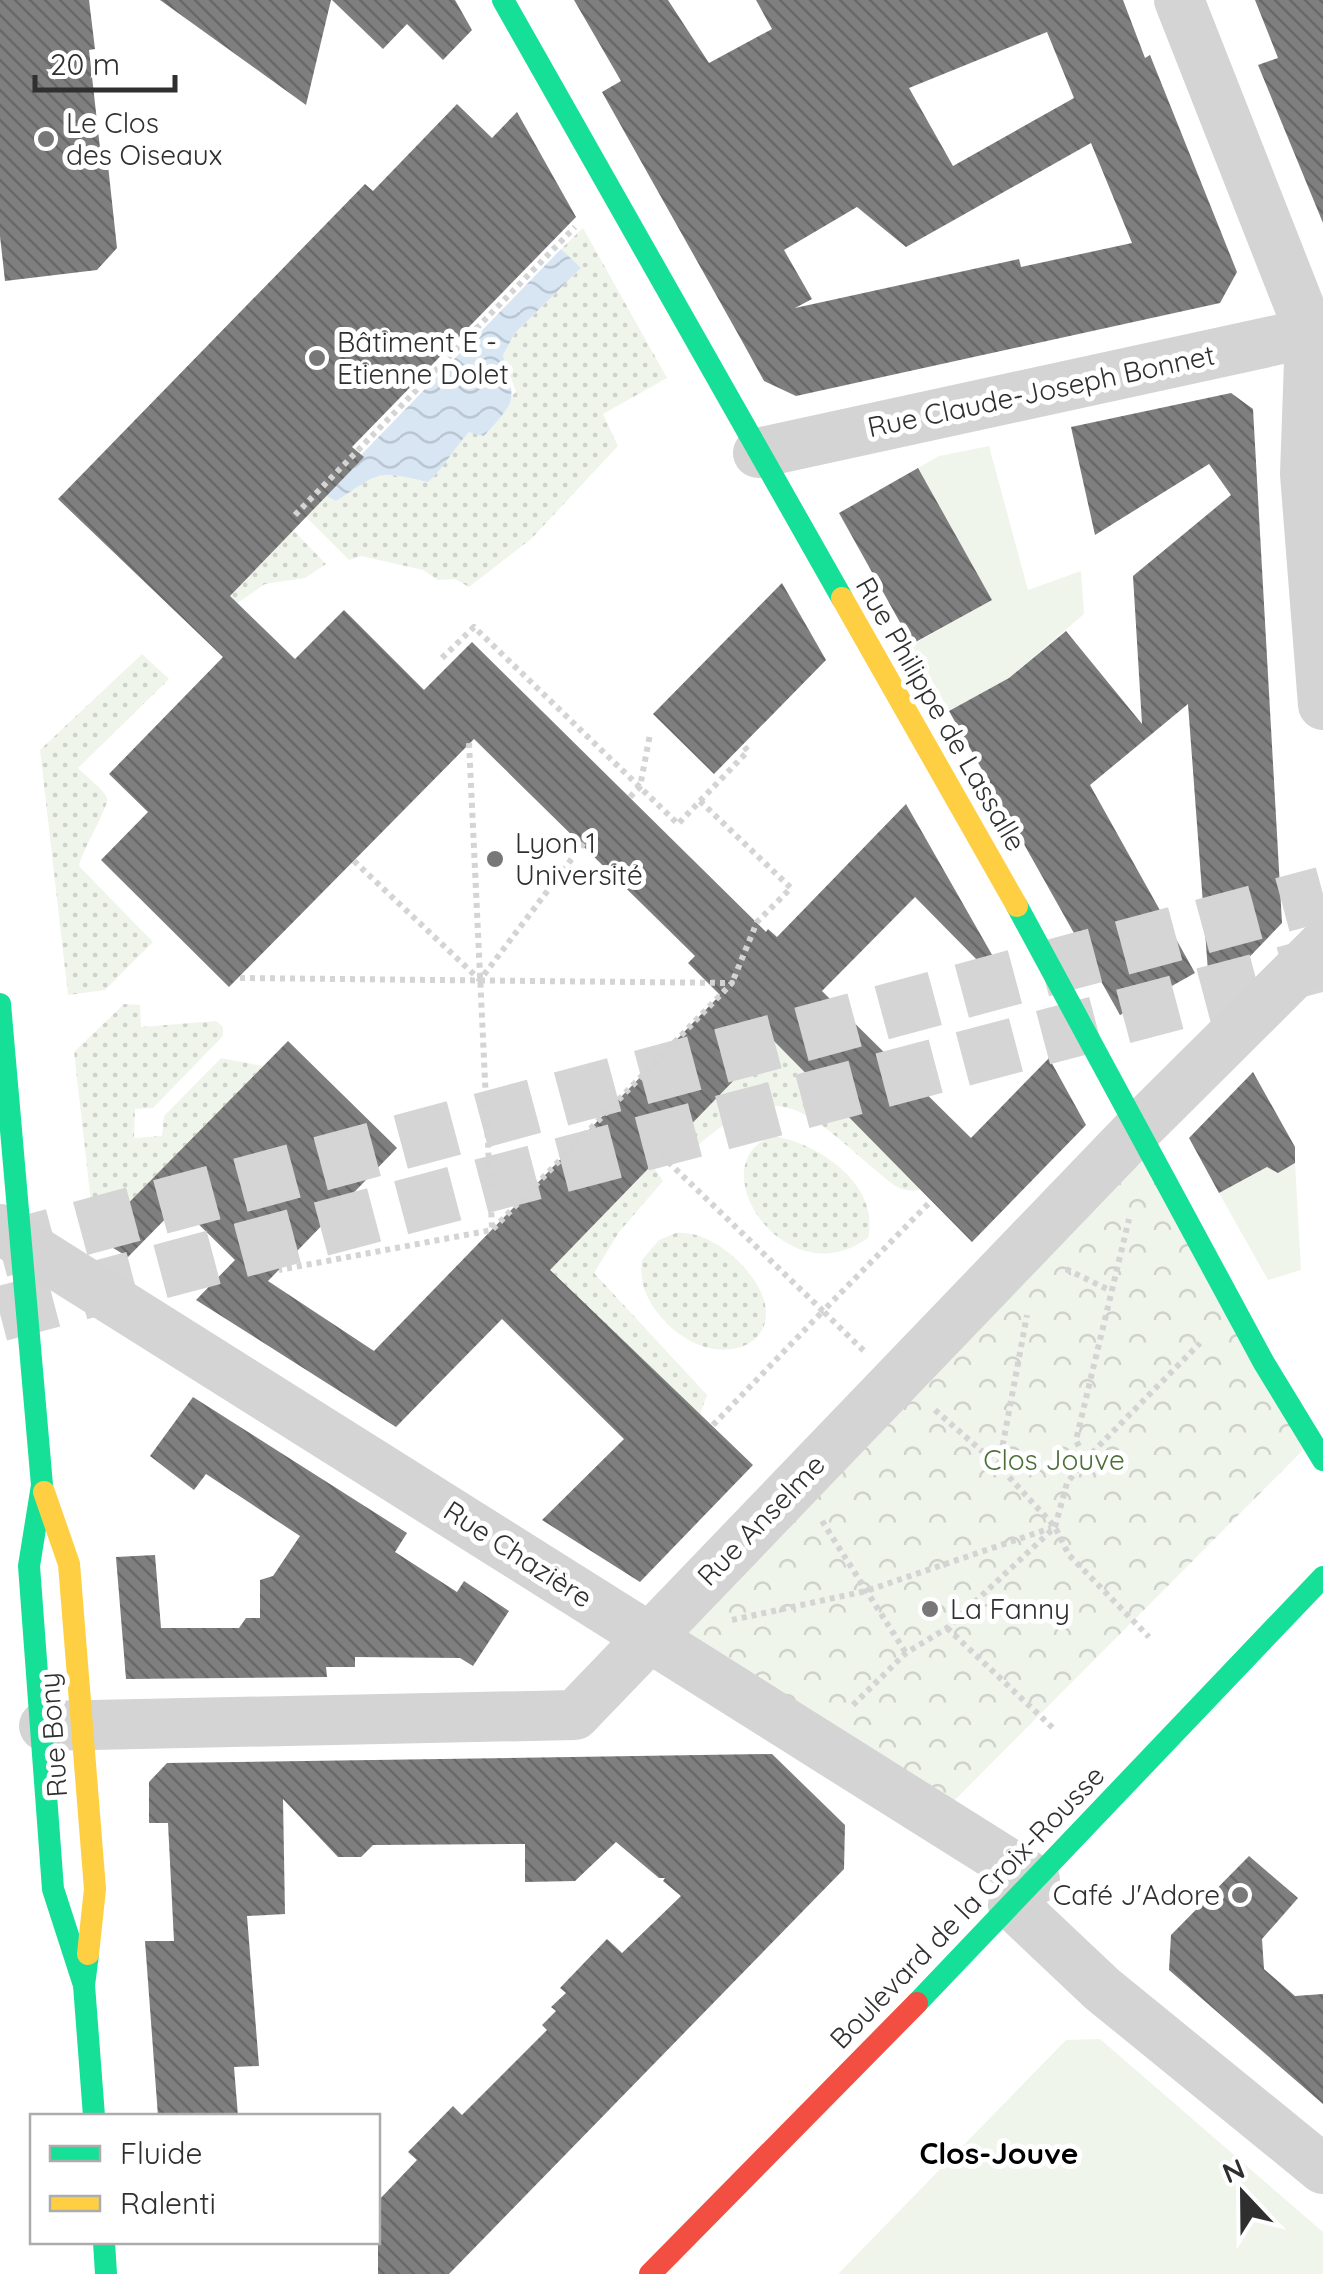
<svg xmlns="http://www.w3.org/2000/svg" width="1323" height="2274" font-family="Quicksand,sans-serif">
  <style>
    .grass { fill: url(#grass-dots) }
    .forest { fill: url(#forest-crowns) }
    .garden { fill: #f0f5ec }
    .water { fill: url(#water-waves) }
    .building { fill: url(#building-back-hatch); fill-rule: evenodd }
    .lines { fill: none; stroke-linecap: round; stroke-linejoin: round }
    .primary-tunnel { stroke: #d5d5d5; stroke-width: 55; stroke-dasharray: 55 28; stroke-linecap: butt }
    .path { stroke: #d4d4d4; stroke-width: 6; stroke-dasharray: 5 5; stroke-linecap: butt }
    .street { stroke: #d4d4d4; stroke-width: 50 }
    .fast { stroke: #16e098; stroke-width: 22 }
    .slow { stroke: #ffcf43; stroke-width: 22 }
    .jam { stroke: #f24e42; stroke-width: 22 }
    .poi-dot { fill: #787878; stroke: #fff; stroke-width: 4 }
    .labels { text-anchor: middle; stroke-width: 10; stroke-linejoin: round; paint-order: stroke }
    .poi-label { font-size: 28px; fill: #2f2f2f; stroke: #fff; text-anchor: start }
    .street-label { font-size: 28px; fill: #2f2f2f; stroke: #fff }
    .park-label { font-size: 28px; fill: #4d6f39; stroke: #fff }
    .neighbourhood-label { font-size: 30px; font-weight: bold; fill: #000; stroke: #fff }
  </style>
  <defs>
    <pattern id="grass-dots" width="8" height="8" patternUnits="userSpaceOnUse" patternTransform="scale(2.5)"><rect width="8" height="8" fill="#f0f5ec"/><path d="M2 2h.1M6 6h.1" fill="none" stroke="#ced2cb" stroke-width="1.8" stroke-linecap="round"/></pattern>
    <pattern id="forest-crowns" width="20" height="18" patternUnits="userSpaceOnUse" patternTransform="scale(2.5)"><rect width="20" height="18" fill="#f0f5ec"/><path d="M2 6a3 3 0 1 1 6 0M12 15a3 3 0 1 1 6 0" fill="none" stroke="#ced2cb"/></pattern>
    <pattern id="water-waves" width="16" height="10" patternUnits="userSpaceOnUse" patternTransform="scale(2.5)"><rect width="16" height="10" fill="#d8e6f4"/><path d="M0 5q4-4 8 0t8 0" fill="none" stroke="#bac6d2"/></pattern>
    <pattern id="building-back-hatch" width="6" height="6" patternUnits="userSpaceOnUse" patternTransform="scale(2.5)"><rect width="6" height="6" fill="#7f7f7f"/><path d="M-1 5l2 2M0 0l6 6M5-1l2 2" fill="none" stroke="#686868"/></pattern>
  </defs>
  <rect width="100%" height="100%" fill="#fff"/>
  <!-- grass -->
  <g class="grass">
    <path d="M583 228 667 378 603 414 618 446 531 539 469 587 455 579 438 580 423 570 361 556 349 560 303 514 323 494 336 501C382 472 373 470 428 481 440 471 443 464 451 451 466 428 495 410 516 392L503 355 515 333 580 269 561 249Z"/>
    <polygon points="289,526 326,564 305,578 265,584 200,629"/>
    <path d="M142 654 169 679 78 768C86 777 103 788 107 798 110 805 82 850 79 866L153 942 105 990 68 995 40 750Z"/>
    <polygon points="124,1004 140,1005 141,1027 216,1021 223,1027 223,1036 153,1108 135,1109 134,1138 162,1136 164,1116 221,1058 263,1066 95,1237 74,1052"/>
    <path d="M773 1040 922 1186 919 1190C901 1193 893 1185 879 1173 797 1103 776 1073 685 1157L669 1148Z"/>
    <path d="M773 1136C818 1143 880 1184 868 1238 784 1299 697 1162 773 1136Z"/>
    <polygon points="652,1165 663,1181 619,1232 594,1273 707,1395 699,1417 550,1270"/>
    <path d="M676 1233C701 1231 726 1248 743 1266 809 1338 718 1385 660 1316 646 1299 639 1282 642 1260L659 1240Z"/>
  </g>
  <!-- forest -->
  <polygon class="forest" points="1139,1130 1313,1440 941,1814 649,1636"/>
  <!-- garden -->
  <g class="garden">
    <polygon points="989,446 1028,590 1081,571 1084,614 1009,678 949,711 912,645 992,600 918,468 939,456"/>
    <polygon points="1295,1163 1301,1270 1268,1280 1219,1193 1267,1167 1278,1173"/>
    <polygon points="1100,2039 1323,2232 1323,2274 838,2274 1066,2040"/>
  </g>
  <!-- water -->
  <path class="water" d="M561 249 581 268 515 333 503 355C516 403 517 399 484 436L469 432C453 449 445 467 428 482 374 469 380 473 336 501L323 494Z"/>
  <!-- building -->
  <g class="building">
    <polygon points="0,0 89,0 95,49 89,50 100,148 106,147 117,248 97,270 5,281 0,236"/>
    <polygon points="160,0 331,0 306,105"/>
    <polygon points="332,0 455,0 472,30 443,60 407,24 383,49"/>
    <path d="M574 0H668L709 63 772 29 756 0H1123L1145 58 1150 55 1237 272 1220 303 796 396 764 381 742 341 602 92 621 81ZM1047 32 1074 98 953 166 909 88ZM1091 143 1132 243 1021 267 1019 259 795 308 812 299 784 250 857 207 906 247Z"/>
    <polygon points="1255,0 1323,0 1323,223 1258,65 1278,58"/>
    <polygon points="457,104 492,138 517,112 576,217 352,447 364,457 230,596 295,659 344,610 424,690 472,642 766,932 768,929 777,937 906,804 995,960 985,968 915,897 822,991 971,1138 1049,1058 1086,1125 972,1242 773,1040 550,1270 753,1465 640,1582 542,1520 624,1439 502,1319 396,1427 196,1300 235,1260 179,1205 128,1257 95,1237 288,1041 397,1148 268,1281 374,1351 720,995 688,963 695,956 474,739 229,987 101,860 148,812 109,774 223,657 58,499 365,184 373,191"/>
    <polygon points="1231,393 1253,409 1282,923 1210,998 1188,704 1090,785 1195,973 1120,1015 949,711 1009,678 1066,631 1142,724 1133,576 1231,495 1209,464 1095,535 1071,427"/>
    <polygon points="918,468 992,600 912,644 839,513"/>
    <polygon points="782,583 826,660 714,774 653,714"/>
    <polygon points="1253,1072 1295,1147 1295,1163 1278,1173 1267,1167 1219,1193 1189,1138"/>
    <polygon points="193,1397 407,1533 395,1552 457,1592 464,1581 509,1611 473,1666 460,1658 355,1657 355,1667 326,1667 327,1677 126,1679 116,1557 155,1555 161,1628 239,1628 246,1618 260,1618 260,1580 273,1576 300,1536 206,1474 194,1490 150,1456"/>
    <polygon points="772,1754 845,1825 844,1869 449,2274 378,2274 378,2201 417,2160 408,2152 453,2106 462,2115 547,2030 542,2025 556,2011 551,2007 566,1993 560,1988 607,1939 622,1953 681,1896 663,1881 665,1878 659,1878 616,1842 575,1881 525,1882 525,1844 373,1845 361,1857 338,1857 283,1799 285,1914 247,1916 259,2066 234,2067 238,2116 158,2116 145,1941 174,1941 168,1823 149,1823 149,1782 167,1763"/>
    <polygon points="1249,1856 1298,1898 1262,1939 1264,1969 1295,1996 1323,1994 1323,2104 1169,1970 1171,1935"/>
  </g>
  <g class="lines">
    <!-- primary-tunnel -->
    <g class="primary-tunnel">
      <polyline points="0,1250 1323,894"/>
      <polyline points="0,1314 1321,964"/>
    </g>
    <!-- path -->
    <g class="path">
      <polyline points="295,515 575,227"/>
      <polyline points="442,658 474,627 678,824 700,801 791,888 757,922 732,983"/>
      <polyline points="469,743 492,1228"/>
      <polyline points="630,797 640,787 650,734"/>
      <polyline points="700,801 748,751 743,745"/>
      <polyline points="354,861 480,980 586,840"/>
      <polyline points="240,978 732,983 492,1230 279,1270"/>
      <polyline points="661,1155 823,1311 930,1202"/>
      <polyline points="1066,1269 1109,1290"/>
      <polyline points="935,1410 999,1466 1055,1527 1069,1555 1149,1637"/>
      <polyline points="713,1425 823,1311 864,1351"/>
      <polyline points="1085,1460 1200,1343"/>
      <polyline points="999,1465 1027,1315"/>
      <polyline points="822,1521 906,1653"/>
      <polyline points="732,1620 866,1591 1051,1528"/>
      <polyline points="947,1628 1054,1729"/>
      <polyline points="853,1705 906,1653 947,1628 1055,1527 1067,1483 1085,1460 1076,1440 1129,1219"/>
    </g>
    <!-- street -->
    <g class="street">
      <polyline points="1179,0 1310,333 1305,474 1323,705"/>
      <polyline points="758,453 1323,330"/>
      <polyline points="0,1229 1035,1880"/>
      <polyline points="44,1726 575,1715 1139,1128 1323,945"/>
      <polyline points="1013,1905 1102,1989 1323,2169"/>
    </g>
    <!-- fast -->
    <g class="fast">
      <polyline points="503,0 842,598"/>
      <polyline points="1017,906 1264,1363 1323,1460"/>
      <polyline points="0,1004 42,1485 29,1566 53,1889 84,1985"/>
      <polyline points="88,1954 84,1985 94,2116"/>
      <polyline points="917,2003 1323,1577"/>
      <polyline points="104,2242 106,2274"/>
    </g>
    <!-- slow -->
    <g class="slow">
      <polyline points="842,598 1017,906"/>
      <polyline points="44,1492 69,1564 95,1889 88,1954"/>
    </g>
    <!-- jam -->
    <polyline class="jam" points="650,2274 917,2003"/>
  </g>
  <!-- markers -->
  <g class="poi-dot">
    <circle cx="46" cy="139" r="10"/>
    <circle cx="317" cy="358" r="10"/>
    <circle cx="495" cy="859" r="10"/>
    <circle cx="930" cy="1609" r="10"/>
    <circle cx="1240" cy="1895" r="10"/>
  </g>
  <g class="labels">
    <!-- poi labels -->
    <g class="poi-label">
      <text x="66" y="133">Le Clos<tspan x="66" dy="32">des Oiseaux</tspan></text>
      <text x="337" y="352">Bâtiment E -<tspan x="337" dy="32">Etienne Dolet</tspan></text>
      <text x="515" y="853">Lyon 1<tspan x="515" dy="32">Université</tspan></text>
      <text x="950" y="1619">La Fanny</text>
      <text x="1220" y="1905" text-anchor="end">Café J'Adore</text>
    </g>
    <!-- street labels -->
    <g class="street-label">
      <text transform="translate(1041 391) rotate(-12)" y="10">Rue Claude-Joseph Bonnet</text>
      <text transform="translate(941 714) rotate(60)" y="10">Rue Philippe de Lassalle</text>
      <text transform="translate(761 1520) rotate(-46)" y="10">Rue Anselme</text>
      <text transform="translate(518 1554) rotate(33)" y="10">Rue Chazière</text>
      <text transform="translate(53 1735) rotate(-94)" y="10">Rue Bony</text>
      <text transform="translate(967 1907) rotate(-46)" y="10">Boulevard de la Croix-Rousse</text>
    </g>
    <!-- park labels -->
    <g class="park-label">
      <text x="1054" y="1470">Clos Jouve</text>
    </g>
    <!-- neighbourhood labels -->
    <g class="neighbourhood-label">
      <text x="999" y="2164">Clos-Jouve</text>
    </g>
  </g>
  <!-- legend -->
  <rect x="30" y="2114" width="350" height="130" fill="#ffffff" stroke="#acacac" stroke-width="2.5"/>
  <rect x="50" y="2146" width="50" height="15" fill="#16e098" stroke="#acacac" stroke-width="2.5"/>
  <text x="120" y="2164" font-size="30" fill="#2f2f2f">Fluide</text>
  <rect x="50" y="2196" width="50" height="15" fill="#ffcf43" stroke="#acacac" stroke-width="2.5"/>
  <text x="120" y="2214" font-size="30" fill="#2f2f2f">Ralenti</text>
  <!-- north arrow -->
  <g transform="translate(1243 2194) rotate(338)" stroke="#ffffff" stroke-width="8" paint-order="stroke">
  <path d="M0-8L18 38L0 25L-18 38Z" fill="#2f2f2f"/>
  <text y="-15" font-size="28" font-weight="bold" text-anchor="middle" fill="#2f2f2f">N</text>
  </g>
  <!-- scale -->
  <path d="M35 75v15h140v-15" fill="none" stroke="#2f2f2f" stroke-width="5"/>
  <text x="50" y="75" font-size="30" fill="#2f2f2f" stroke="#ffffff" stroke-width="8" paint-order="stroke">20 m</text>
</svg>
